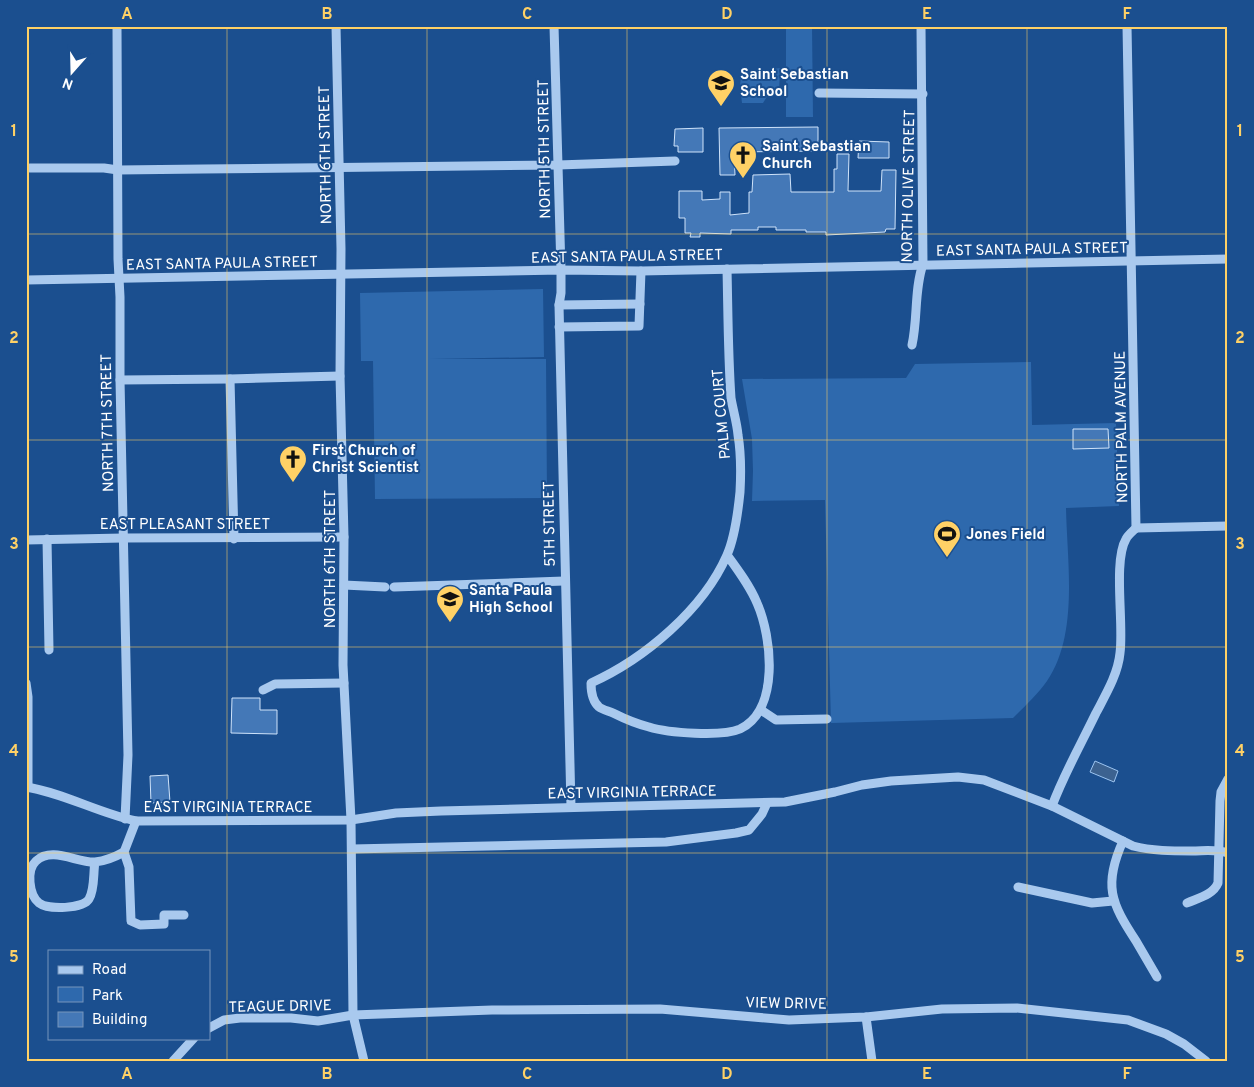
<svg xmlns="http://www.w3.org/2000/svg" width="1254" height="1087" font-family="Overpass,sans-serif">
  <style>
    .green { fill: #2e69ad }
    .water { fill: #3c6290; stroke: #9cc4f0 }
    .building { fill: #4478b7; stroke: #cfe3fa }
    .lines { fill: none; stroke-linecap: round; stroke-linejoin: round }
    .minor { stroke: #a9c9ee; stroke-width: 9 }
    .grid { fill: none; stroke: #ffd166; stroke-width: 1; stroke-opacity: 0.55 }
    .labels { text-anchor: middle; stroke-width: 4; stroke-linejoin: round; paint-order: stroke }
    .poi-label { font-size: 15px; font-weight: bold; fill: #fff; stroke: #1b4f8f; text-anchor: start }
    .street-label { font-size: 15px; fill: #fff; stroke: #1b4f8f }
    .neatline { fill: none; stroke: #ffd166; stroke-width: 2 }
    .grid-label { font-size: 16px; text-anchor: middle; font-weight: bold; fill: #ffd166 }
  </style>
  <rect width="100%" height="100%" fill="#1b4f8f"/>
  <!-- green -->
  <g class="green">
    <polygon points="786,26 812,26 813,117 786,117"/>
    <path d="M780 68 779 94 768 95 763 103H742L740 86 741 76C747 73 752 74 758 73 766 72 772 69 780 68Z"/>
    <polygon points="543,289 544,357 430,359 546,359 547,498 375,499 373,361 361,361 360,293"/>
    <path d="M1031 362 1032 425 1116 423 1119 506 1066 508C1067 562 1079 634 1047 681 1037 695 1025 706 1013 718L831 723 825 500 752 501 753 471 752 439 742 379 906 378 915 364Z"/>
  </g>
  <!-- water -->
  <polygon class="water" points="1095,761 1118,771 1114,782 1090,772"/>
  <!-- building -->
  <g class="building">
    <polygon points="818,127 818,151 734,152 735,175 720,175 719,128"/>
    <polygon points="703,128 703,152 678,152 678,146 674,146 675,129"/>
    <polygon points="859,141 889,142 889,158 858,158"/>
    <polygon points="837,154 849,154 848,191 881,191 882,170 896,170 895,229 886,229 885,232 826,235 826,232 806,232 806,230 776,230 776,227 758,227 758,230 731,230 731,234 700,233 700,237 690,237 691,233 685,233 685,218 679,218 679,191 702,191 702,200 720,199 720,192 730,192 730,215 749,213 749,192 752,192 753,175 790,174 791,192 834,192 834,169 837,169"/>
    <polygon points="1073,429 1108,429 1109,448 1073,449"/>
    <polygon points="232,698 260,698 260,710 277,710 277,734 231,733"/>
    <polygon points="168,775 170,802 151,803 150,776"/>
  </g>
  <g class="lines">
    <!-- minor -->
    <g class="minor">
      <polyline points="117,26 118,259 120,297 120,380 128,755 125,819"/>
      <polyline points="336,26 341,249 340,376 344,537 343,665 351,820 353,1015 364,1061"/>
      <polyline points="554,26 561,270 561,293 559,305 571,807"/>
      <polyline points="819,93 923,94"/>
      <polyline points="30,168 104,168 118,170 203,169 558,165 675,161"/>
      <polyline points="26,280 561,270 641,271 1228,259"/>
      <polyline points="559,305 640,304"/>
      <polyline points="559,327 639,326 641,271"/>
      <path d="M912 345C918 318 914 290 923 264L921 26"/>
      <polyline points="230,379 234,539"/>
      <polyline points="120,380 230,379 340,376"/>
      <polyline points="1136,528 1228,526"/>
      <polyline points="47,539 49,650"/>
      <polyline points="26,540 123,538 344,537"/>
      <path d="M727 555C738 570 750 586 757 603 772 637 780 710 740 729 722 737 668 733 649 727 637 724 625 719 613 713 609 711 603 710 599 707 592 701 591 691 591 683 644 659 703 610 727 555 735 537 738 512 740 492 741 474 741 453 738 435 737 423 733 410 731 398 728 355 728 311 727 269"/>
      <polyline points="344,585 385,587"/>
      <polyline points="394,587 564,581"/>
      <polyline points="26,683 28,697 28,787"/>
      <polyline points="263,690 275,684 344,683"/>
      <polyline points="761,710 776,720 827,719"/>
      <path d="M26 787C64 793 98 813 136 821L351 820 396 813 441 811 785 802 835 792 862 785 891 781 958 777 984 780 1052 806 1133 846C1152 851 1172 851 1192 851 1204 851 1216 849 1228 853"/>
      <path d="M1052 806C1064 774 1081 744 1096 713 1106 694 1118 674 1120 653 1124 624 1113 561 1126 539 1128 535 1133 531 1136 528L1127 26"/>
      <polyline points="136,821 124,852 129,867 131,921 140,925 164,924 164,915 184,915"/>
      <path d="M1123 841C1103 885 1111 903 1136 941 1143 953 1150 965 1157 977"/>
      <polyline points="352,849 666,842 736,833 749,830 762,814 767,803"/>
      <path d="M95 862C93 873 95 889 89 899 83 909 48 910 39 903 29 895 26 870 36 861 52 846 77 863 95 862 105 861 115 857 124 852"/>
      <polyline points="1018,887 1092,903 1113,901"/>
      <path d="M1187 903C1198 898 1213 895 1218 883L1220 801 1221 792 1228 779"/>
      <polyline points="866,1017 872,1061"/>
      <polyline points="209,1028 224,1020 240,1018 291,1018 318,1021 353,1015 492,1010 660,1009 789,1020 866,1017 942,1009 1017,1008 1128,1020 1166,1034 1184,1044 1206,1061"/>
      <polyline points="173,1061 194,1038"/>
    </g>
  </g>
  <!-- grid -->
  <path class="grid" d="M227 26V1061M427 26V1061M627 26V1061M827 26V1061M1027 26V1061M26 234H1228M26 440H1228M26 647H1228M26 853H1228"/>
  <!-- icons -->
  <defs>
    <g id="school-pin" transform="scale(1.4375)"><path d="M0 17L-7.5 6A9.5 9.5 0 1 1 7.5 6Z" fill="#ffd166" stroke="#1b4f8f"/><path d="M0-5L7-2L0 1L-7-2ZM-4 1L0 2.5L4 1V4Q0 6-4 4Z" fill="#111"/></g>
    <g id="church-pin" transform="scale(1.4375)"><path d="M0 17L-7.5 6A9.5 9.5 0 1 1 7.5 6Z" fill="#ffd166" stroke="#1b4f8f"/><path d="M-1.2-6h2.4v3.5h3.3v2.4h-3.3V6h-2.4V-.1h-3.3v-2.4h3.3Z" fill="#111"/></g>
    <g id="stadium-pin" transform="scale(1.4375)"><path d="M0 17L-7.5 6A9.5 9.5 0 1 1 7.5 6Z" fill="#ffd166" stroke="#1b4f8f"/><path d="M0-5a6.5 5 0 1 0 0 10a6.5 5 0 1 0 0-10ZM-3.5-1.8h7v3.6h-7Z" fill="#111"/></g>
  </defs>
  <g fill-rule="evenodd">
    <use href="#school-pin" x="721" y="83"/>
    <use href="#church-pin" x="743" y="155"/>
    <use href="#church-pin" x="293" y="459"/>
    <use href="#stadium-pin" x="947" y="534"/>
    <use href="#school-pin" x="450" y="599"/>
  </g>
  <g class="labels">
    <!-- poi labels -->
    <g class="poi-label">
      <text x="740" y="79">Saint Sebastian<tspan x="740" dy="17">School</tspan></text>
      <text x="762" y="151">Saint Sebastian<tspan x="762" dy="17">Church</tspan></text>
      <text x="312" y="455">First Church of<tspan x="312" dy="17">Christ Scientist</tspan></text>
      <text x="966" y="539">Jones Field</text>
      <text x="469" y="595">Santa Paula<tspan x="469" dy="17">High School</tspan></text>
    </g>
    <!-- street labels -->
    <g class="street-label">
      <text transform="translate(544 149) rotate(-91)" y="5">NORTH 5TH STREET</text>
      <text transform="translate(325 155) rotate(-91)" y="5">NORTH 6TH STREET</text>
      <text transform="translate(908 186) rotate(-89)" y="5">NORTH OLIVE STREET</text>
      <text transform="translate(1032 249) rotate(-1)" y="5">EAST SANTA PAULA STREET</text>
      <text transform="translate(627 256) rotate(-1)" y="5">EAST SANTA PAULA STREET</text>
      <text transform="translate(222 263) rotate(-1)" y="5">EAST SANTA PAULA STREET</text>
      <text transform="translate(721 414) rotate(-95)" y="5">PALM COURT</text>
      <text transform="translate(107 423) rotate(-91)" y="5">NORTH 7TH STREET</text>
      <text transform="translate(1121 427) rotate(-91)" y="5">NORTH PALM AVENUE</text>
      <text x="185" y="529">EAST PLEASANT STREET</text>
      <text transform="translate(549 524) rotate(-91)" y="5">5TH STREET</text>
      <text transform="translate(330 559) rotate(-90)" y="5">NORTH 6TH STREET</text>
      <text transform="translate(632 792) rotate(-1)" y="5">EAST VIRGINIA TERRACE</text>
      <text x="228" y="812">EAST VIRGINIA TERRACE</text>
      <text transform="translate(786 1003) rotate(1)" y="5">VIEW DRIVE</text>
      <text transform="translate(280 1006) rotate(-1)" y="5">TEAGUE DRIVE</text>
    </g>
  </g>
  <!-- border -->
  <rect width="1254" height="1087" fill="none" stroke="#1b4f8f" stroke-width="55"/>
  <!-- legend -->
  <rect x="48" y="950" width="162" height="90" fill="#1b4f8f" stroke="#7695bc"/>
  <rect x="58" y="966" width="25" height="8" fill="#a9c9ee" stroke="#7695bc"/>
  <text x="92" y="974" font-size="15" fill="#ffffff">Road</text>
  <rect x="58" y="987" width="25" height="15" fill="#2e69ad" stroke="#7695bc"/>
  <text x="92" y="1000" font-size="15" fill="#ffffff">Park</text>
  <rect x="58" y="1012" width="25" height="15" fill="#4478b7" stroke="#7695bc"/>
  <text x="92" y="1024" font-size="15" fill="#ffffff">Building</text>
  <!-- north arrow -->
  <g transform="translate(72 72) rotate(200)" stroke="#1b4f8f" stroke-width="4" paint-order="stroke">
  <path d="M0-4L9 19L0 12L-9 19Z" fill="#ffffff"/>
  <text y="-8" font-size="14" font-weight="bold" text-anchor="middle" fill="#ffffff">N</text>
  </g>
  <rect x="28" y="28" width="1198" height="1032" class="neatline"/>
  <g class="grid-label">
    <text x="127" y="19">A</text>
    <text x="327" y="19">B</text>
    <text x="527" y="19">C</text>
    <text x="727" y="19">D</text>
    <text x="927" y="19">E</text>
    <text x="1127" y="19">F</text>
    <text x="14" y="136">1</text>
    <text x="1240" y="136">1</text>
    <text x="14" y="343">2</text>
    <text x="1240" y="343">2</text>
    <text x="14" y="549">3</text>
    <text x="1240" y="549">3</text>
    <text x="14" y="756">4</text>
    <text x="1240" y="756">4</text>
    <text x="14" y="962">5</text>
    <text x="1240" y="962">5</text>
    <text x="127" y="1079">A</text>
    <text x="327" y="1079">B</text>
    <text x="527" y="1079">C</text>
    <text x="727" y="1079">D</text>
    <text x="927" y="1079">E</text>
    <text x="1127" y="1079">F</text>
  </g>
</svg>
